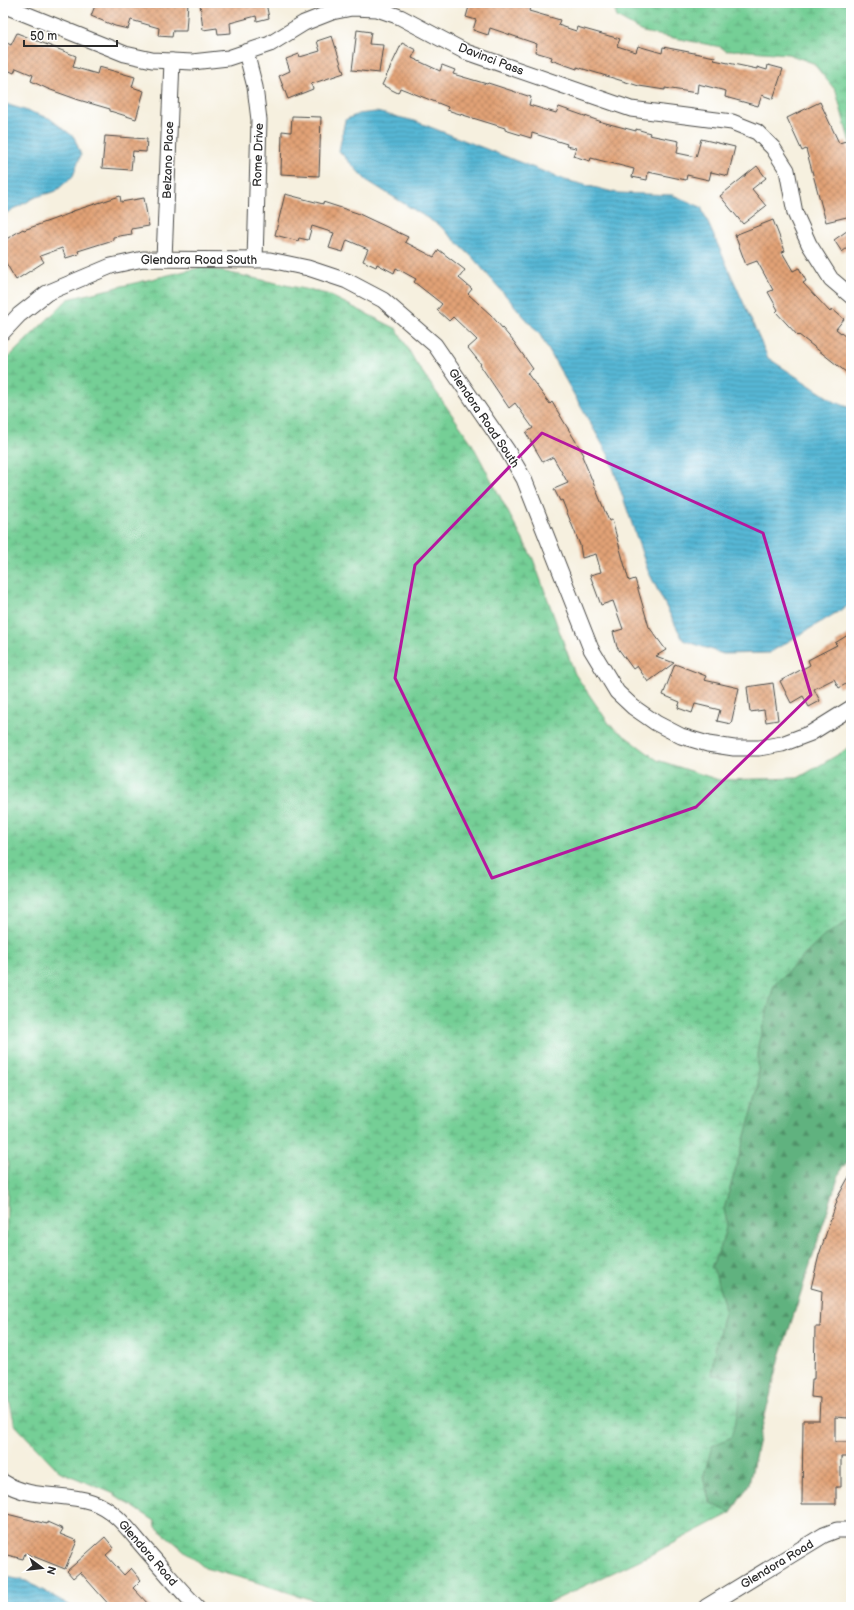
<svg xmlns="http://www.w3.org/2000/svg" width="854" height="1610" font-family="'Balsamiq Sans',sans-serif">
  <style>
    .forest { fill: url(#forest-firs); stroke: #466e55 }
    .wetland { fill: url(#wetland-marsh); stroke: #507d60 }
    .water { fill: url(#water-rules); stroke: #417180 }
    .building { fill: url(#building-cross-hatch) }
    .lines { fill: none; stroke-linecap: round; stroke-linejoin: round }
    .minor-casing { stroke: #494946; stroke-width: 17 }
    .minor { stroke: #fff; stroke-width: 15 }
    .marked { fill: none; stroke: #b5179e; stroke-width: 3; stroke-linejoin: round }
    .labels { text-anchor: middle; stroke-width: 3; stroke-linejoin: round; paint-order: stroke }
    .street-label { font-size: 12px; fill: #2b2b2b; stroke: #fff }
  </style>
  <defs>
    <pattern id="forest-firs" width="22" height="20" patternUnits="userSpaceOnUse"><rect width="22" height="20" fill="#60b27f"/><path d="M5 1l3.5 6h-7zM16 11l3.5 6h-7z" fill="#4f9168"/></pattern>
    <pattern id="wetland-marsh" width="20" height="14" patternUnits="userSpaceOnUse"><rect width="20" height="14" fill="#75cf96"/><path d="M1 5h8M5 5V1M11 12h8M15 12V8" fill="none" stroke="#60a87b"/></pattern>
    <pattern id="water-rules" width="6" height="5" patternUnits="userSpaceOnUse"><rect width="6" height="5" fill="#57b7d5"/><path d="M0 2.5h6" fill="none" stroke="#4895ad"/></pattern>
    <pattern id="building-cross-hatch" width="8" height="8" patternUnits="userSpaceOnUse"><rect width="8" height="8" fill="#e2a276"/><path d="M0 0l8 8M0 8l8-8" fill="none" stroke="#b78461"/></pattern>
  </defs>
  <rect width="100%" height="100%" fill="#fff"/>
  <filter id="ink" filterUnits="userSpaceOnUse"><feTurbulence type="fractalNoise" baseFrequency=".025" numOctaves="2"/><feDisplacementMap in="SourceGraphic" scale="8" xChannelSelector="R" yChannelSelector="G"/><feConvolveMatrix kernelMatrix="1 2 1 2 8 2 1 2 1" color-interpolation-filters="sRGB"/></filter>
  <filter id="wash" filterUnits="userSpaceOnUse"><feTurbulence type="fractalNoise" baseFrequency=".012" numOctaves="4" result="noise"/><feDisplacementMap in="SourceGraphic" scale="16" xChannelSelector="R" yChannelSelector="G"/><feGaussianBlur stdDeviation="0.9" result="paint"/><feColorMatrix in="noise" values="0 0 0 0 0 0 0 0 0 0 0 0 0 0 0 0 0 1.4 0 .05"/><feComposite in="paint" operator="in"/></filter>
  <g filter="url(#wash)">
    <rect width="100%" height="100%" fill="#f6f0df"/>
    <!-- forest -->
    <polygon class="forest" points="848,919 851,919 851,1158 841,1169 780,1357 759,1439 749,1484 731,1513 710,1503 711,1502 703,1478 712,1446 731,1437 711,1376 715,1349 725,1309 715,1273 711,1267 721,1246 727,1223 724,1209 758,1090 758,1045 774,985 824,936"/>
    <!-- wetland -->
    <g class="wetland">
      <polygon points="612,3 851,3 851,147 836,91 813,63 788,54 737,50 726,51 721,47 643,32 617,17"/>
      <polygon points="202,267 327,294 397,329 416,363 471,442 533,559 575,674 610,725 657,760 719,780 798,778 851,747 851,919 824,936 774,985 758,1045 758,1090 724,1209 727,1223 721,1246 711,1267 715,1273 725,1309 715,1349 711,1375 741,1378 739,1408 731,1437 712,1446 703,1478 710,1503 731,1513 652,1554 540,1607 335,1607 249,1580 205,1568 156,1527 155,1521 112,1493 59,1471 15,1425 3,1374 8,1162 3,1145 3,363 68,299"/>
    </g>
    <!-- water -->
    <g class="water">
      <polygon points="3,103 49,118 74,137 81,155 73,176 56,191 36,197 3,215"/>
      <polygon points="376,112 415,121 565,180 617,193 673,195 701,207 768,358 835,402 851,408 851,604 769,653 723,654 683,640 648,571 609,456 540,335 473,258 440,226 366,180 339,151 345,120 358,114"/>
      <polygon points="3,1576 26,1581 73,1607 3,1607"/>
    </g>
    <g id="blocks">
      <!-- building -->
      <g class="building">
        <polygon points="96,3 188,3 186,31 173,31 172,37 158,36 159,28 131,20 128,29 115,26 91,16"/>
        <polygon points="200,3 266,3 269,18 257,21 256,16 230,23 231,33 218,34 217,28 203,30"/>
        <polygon points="470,3 532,3 529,11 560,20 558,25 576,31 577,27 620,39 617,46 636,52 638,46 662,53 663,47 715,57 714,60 757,69 757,67 767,70 768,65 783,69 773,99 762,95 758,106 725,97 726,91 698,84 697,93 665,88 665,90 639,86 577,67 577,69 551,60 552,57 535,52 537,44 490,28 488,35 473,30 476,20 466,17"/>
        <polygon points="357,30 371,32 369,44 383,45 379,73 352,70"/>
        <polygon points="17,33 76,56 73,67 97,74 99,67 135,77 132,87 144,91 136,119 110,111 110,109 79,100 48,89 31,81 33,75 16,68 14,73 3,68 3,41 11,45"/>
        <polygon points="332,36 344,73 311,84 313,89 288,99 279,76 290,71 286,59 299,54 300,57 320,51 317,41"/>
        <polygon points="402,43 416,50 412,58 440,71 442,65 455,70 453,74 487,84 488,83 531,97 529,105 556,113 559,107 602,122 636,131 636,129 650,133 649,135 679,141 677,153 696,157 701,139 735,147 728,176 711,172 709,180 687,175 686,180 648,172 647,180 632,177 634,169 591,158 590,161 573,156 576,148 566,146 567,144 532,133 531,138 505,130 505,128 447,110 448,107 400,88 398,93 382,85"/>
        <polygon points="820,102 839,143 846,141 851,158 851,216 826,222 806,149 802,151 787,118"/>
        <polygon points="292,116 321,117 319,176 281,174 282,131 291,132"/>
        <polygon points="105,136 147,139 146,152 133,151 131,170 102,168"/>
        <polygon points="757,166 766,178 752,189 766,206 743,224 720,196"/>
        <polygon points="285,194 323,204 323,202 357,213 408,237 405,242 434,257 439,250 465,270 459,278 472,289 468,294 491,315 514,342 533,369 527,373 550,404 552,402 584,455 582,456 609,521 612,520 629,581 635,579 649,627 666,650 656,656 674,663 648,682 637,666 633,669 617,647 613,632 623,629 613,601 601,605 590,575 601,572 596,554 582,558 580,545 562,500 560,501 554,489 568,483 553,457 543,462 526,433 533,428 515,403 509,408 480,365 481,364 468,348 477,340 453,317 449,321 437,310 442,304 414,282 416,279 396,268 394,273 377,264 376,267 363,261 368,249 347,240 343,252 329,248 334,233 312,226 308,240 299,238 298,241 275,235"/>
        <polygon points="120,196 121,202 144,198 149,226 131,229 132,234 113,237 113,240 78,251 79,254 66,258 62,248 40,256 44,262 16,280 3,258 3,241 23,229 24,230 71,213 70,212"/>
        <polygon points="773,220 785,251 782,252 793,271 799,268 806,281 803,283 830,312 832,309 844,319 836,329 851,341 851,376 799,335 798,336 776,312 778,310 768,292 773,290 757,261 746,265 735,235"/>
        <polygon points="851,228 851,245 842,252 834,240"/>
        <polygon points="851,633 851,681 839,688 834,679 814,689 820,701 809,707 803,696 791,703 780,681 810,665 808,660 837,645 835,643"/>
        <polygon points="675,664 706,676 704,680 739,688 731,724 717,721 720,710 695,704 692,713 678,708 680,702 663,695"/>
        <polygon points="773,683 778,720 766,722 764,710 750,712 747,687"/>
        <polygon points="851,1173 851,1293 848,1307 847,1321 851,1321 851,1396 849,1396 848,1418 835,1417 835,1442 849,1442 849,1457 841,1457 841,1487 836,1487 836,1504 802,1504 803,1420 819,1420 820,1398 811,1397 812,1379 814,1379 815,1327 820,1327 822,1291 811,1288 819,1255 837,1201 836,1200"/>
        <polygon points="3,1513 47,1524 47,1522 63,1529 60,1534 77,1541 65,1569 25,1553 23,1559 3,1554"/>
        <polygon points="105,1537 114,1548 106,1555 124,1575 131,1568 141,1580 133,1588 151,1607 111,1607 80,1572 73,1578 67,1571"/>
      </g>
    </g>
  </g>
  <g filter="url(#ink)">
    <use href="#blocks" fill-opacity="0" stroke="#494946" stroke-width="1"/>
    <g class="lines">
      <!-- minor casing -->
      <g class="minor-casing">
        <g id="minor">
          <polyline points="3,5 125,54 152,60 192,62 228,58 270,44 304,23 332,12 352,8 377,9 400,17 466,52 631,109 732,122 757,132 773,148 787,170 795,213 809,244 831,279 851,296"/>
          <polyline points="246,52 255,87 259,120 255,260"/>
          <polyline points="164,259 172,61"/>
          <polyline points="3,332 19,315 47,293 111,266 143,259 270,260 308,268 347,281 383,300 435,345 507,450 524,479 591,649 617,692 633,707 656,723 681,736 708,744 734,748 759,748 782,744 811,733 851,708"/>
          <path d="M3 1482C31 1500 62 1492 92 1502 116 1510 130 1532 146 1550 163 1569 179 1589 197 1607"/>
          <polyline points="706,1607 824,1535 837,1530 851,1530"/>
        </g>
      </g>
      <!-- minor -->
      <use href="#minor" class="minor"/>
    </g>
  </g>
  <!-- marked area -->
  <path class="marked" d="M542 433 763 533 811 695 696 807 492 878 395 678 415 565Z"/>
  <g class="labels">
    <!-- street labels -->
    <g class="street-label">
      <text transform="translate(491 59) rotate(21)" y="4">Davinci Pass</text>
      <text transform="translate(258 155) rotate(-88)" y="4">Rome Drive</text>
      <text transform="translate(168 160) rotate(-88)" y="4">Belzano Place</text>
      <text x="199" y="264">Glendora Road South</text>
      <text transform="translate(484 418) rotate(56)" y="4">Glendora Road South</text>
      <text transform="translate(148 1553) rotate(49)" y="4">Glendora Road</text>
      <text transform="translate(777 1564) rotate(-31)" y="4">Glendora Road</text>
    </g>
  </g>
  <!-- margin -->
  <rect width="854" height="1610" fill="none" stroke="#fff" stroke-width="16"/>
  <!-- north arrow -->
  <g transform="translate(42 1568) rotate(105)" stroke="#ffffff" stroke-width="3" paint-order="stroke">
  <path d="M0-3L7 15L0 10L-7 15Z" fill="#2b2b2b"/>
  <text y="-6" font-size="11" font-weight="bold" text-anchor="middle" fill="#2b2b2b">N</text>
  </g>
  <!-- scale -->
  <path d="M24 40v6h93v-6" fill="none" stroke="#2b2b2b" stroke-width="2"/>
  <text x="30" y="40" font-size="12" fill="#2b2b2b" stroke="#ffffff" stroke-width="3" paint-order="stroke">50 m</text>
</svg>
